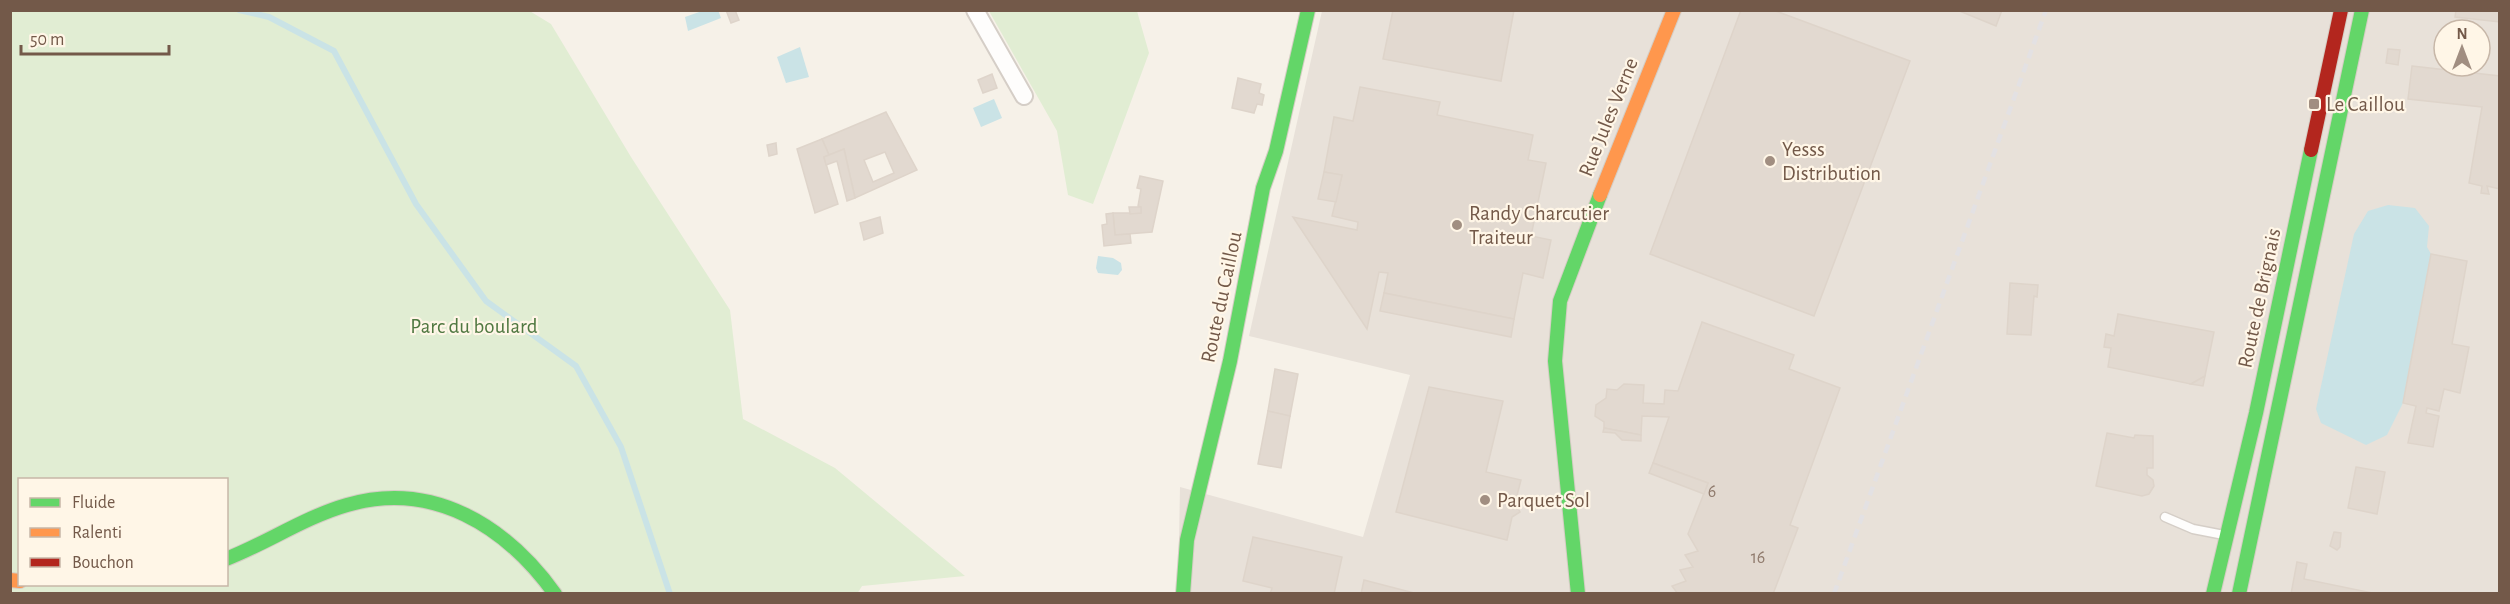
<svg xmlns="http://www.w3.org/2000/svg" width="2510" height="604" font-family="'Alegreya Sans',sans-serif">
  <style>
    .industrial { fill: #e8e1d9; fill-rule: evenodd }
    .green { fill: #e1edd3; fill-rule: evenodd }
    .water { fill: #cae3e6 }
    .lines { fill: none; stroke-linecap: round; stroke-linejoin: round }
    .stream { stroke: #cae3e6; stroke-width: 6 }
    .building { fill: #e2d9d0; stroke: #ded4ca; stroke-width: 1.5; fill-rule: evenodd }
    .lane-casing { stroke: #d5cec7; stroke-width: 11 }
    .street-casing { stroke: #d5cec7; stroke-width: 20 }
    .fast-casing { stroke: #d5cdc4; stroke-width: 16 }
    .slow-casing { stroke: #d5cdc4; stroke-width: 16 }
    .jam-casing { stroke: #d5cdc4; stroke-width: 16 }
    .lane { stroke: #fefdfc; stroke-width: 8 }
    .street { stroke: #fefdfc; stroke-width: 16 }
    .fast { stroke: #63d668; stroke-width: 14 }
    .slow { stroke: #ff974d; stroke-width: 14 }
    .jam { stroke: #b3261e; stroke-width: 14 }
    .rail { stroke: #e3e1e3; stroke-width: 4.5; stroke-dasharray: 9 6; stroke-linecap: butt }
    .poi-dot { fill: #a18e81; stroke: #fff6e7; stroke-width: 2 }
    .labels { text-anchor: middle; stroke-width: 4.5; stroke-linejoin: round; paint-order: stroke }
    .number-label { font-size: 18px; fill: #907b6d }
    .poi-label { font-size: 21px; fill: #735949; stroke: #fff6e7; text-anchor: start }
    .street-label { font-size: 21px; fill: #735949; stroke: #fff6e7 }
    .park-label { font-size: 21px; fill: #507841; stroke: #fff6e7 }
  </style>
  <rect width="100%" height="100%" fill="#f6f1e8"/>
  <!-- industrial -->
  <path class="industrial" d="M1322 11H2499V593L1178 594 1180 487 1363 537 1410 375 1249 336ZM2444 30H2480V66H2444Z"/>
  <!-- green -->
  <g class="green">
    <path d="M528 10 551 24 631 157 730 310 743 419 835 468 965 576 862 586 857 594 11 593 10 11ZM20 480H226V584H20Z"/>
    <polygon points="989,11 1137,11 1149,53 1093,204 1068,195 1057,131"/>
  </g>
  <!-- water -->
  <g class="water">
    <polygon points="718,10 721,18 688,31 685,17 702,11"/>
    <polygon points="800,47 809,77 786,83 777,57"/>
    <polygon points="994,99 1002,118 981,127 973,108"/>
    <polygon points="2388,205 2415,208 2429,226 2427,247 2431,254 2403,403 2387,435 2366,445 2321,423 2316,409 2354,234 2368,211"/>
    <polygon points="1098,256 1113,258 1121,263 1122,270 1118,275 1098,273 1096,268"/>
  </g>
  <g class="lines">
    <!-- stream -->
    <polyline class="stream" points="239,10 269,17 334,51 416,204 486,301 576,366 621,447 670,594"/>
  </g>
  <!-- building -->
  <g class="building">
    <polygon points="726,10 735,10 739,20 731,23"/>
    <polygon points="1393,10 1514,10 1501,81 1383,59"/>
    <polygon points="1741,10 1773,10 1910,61 1814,316 1650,254"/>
    <polygon points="1957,10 2002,10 1996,26"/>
    <polygon points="2456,10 2500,10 2500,22 2455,17"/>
    <polygon points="2388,49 2400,50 2398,65 2386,63"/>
    <polygon points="2412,66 2500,76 2500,189 2487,186 2489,194 2481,193 2482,186 2469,183 2482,107 2408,99"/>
    <polygon points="992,74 997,88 983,93 978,80"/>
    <polygon points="1238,78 1261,84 1259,93 1264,95 1262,105 1257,104 1254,113 1232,108"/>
    <polygon points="1360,87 1440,102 1437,115 1533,135 1528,160 1546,163 1531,236 1551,240 1543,278 1523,273 1514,319 1384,293 1388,273 1379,272 1367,329 1293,217 1357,230 1358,222 1332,216 1342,175 1324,172 1334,117 1353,121"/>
    <path d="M886 112 917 170 855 198 844 149 829 155 822 139ZM885 152 894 173 873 182 864 160Z"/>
    <polygon points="822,139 829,155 824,157 838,204 815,213 797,149"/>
    <polygon points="776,143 777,154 769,156 767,145"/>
    <polygon points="844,149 855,198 847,201 837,161 826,165 824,157"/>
    <polygon points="1324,172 1342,175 1336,202 1318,199"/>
    <polygon points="1140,176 1163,181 1152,232 1115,235 1113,213 1141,213 1141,207 1138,206 1141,189 1137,188"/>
    <polygon points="1129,207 1141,207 1141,213 1130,214"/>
    <polygon points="1113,213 1115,235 1130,234 1131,243 1104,246 1102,225 1107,224 1106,214"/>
    <polygon points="880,217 883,233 864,240 860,223"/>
    <polygon points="2431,254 2467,261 2452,344 2469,347 2460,393 2444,389 2439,411 2427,408 2426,413 2439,416 2433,447 2408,443 2416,406 2403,403"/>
    <polygon points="2010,283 2038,285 2037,297 2034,296 2031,335 2007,334"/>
    <polygon points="1384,293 1514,319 1511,337 1380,311"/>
    <polygon points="2118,314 2214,332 2205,376 2191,384 2108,367 2111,348 2104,347 2106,334 2114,336"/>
    <polygon points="1702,322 1794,355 1789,369 1840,388 1790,525 1798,528 1773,594 1678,594 1672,586 1686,581 1680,570 1693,567 1685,555 1698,551 1688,534 1708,483 1653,463 1669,417 1642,416 1641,435 1604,428 1604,422 1595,416 1596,405 1606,398 1607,389 1617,390 1624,384 1644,385 1643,403 1664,404 1665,390 1678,391"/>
    <polygon points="1275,369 1298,374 1290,416 1268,411"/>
    <polygon points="2205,376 2203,386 2191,384"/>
    <polygon points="1429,387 1503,401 1486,472 1521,480 1515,503 1520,512 1512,517 1507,540 1396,512"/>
    <polygon points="1268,411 1290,416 1281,468 1258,464"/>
    <polygon points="1604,428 1641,435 1641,441 1622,440 1615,433 1603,432"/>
    <polygon points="2107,433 2134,438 2135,435 2153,436 2153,468 2147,468 2147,475 2153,480 2154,486 2149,494 2142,496 2096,486"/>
    <polygon points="1653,463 1708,483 1704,494 1649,473"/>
    <polygon points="2356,467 2385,472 2377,514 2348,508"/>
    <polygon points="2334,532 2341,533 2340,547 2337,550 2330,546"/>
    <polygon points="1253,537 1342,557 1334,594 1270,594 1272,588 1243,581"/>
    <polygon points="2297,562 2307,564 2304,579 2377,594 2291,594"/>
    <polygon points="1364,580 1414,593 1361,594"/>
  </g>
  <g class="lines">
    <!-- lane casing -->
    <g class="lane-casing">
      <polyline id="lane" points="2165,517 2193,529 2224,535"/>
    </g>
    <!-- street casing -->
    <g class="street-casing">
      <polyline id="street" points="975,10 1024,96"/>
    </g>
    <!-- fast casing -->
    <g class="fast-casing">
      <g id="fast">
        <path d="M226 559C267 543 305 517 347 505 433 480 506 526 555 594"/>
        <polyline points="1183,594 1187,540 1230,361 1263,188 1276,151 1308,10"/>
        <polyline points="1578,594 1555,361 1560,301 1600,195"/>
        <polyline points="2213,594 2256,413 2311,150"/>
        <polyline points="2239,594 2362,10"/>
      </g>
    </g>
    <!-- slow casing -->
    <g class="slow-casing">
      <g id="slow">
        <polyline points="1600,195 1674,10"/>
        <polyline points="10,580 20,581"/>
      </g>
    </g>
    <!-- jam casing -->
    <g class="jam-casing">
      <polyline id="jam" points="2311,150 2341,10"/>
    </g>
    <!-- lane -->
    <use href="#lane" class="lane"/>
    <!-- street -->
    <use href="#street" class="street"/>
    <!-- fast -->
    <use href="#fast" class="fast"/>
    <!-- slow -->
    <use href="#slow" class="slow"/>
    <!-- jam -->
    <use href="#jam" class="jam"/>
    <!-- rail -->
    <polyline class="rail" points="1834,594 2046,10"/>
  </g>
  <!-- markers -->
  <g class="poi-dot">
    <rect x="2308" y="98" width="12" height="12" rx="3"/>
    <circle cx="1770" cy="161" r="6"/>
    <circle cx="1457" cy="225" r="6"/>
    <circle cx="1485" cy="500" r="6"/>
  </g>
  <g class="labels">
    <!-- number labels -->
    <g class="number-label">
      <text x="1712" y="497">6</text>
      <text x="1758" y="563">16</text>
    </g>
    <!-- poi labels -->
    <g class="poi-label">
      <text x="2326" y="111">Le Caillou</text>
      <text x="1782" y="156">Yesss<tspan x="1782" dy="24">Distribution</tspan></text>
      <text x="1469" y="220">Randy Charcutier<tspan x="1469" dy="24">Traiteur</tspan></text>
      <text x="1497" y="507">Parquet Sol</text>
    </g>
    <!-- street labels -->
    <g class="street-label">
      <text transform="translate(1608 117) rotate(-68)" y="7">Rue Jules Verne</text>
      <text transform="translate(1221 297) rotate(-78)" y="7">Route du Caillou</text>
      <text transform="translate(2259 298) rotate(-78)" y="7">Route de Brignais</text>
    </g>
    <!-- park labels -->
    <g class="park-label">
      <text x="474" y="333">Parc du boulard</text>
    </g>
  </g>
  <!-- border -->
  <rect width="2510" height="604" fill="none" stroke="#735949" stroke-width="24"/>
  <!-- legend -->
  <rect x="18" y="478" width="210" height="108" fill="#fff6e7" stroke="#c7b7a8" stroke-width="1.5"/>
  <rect x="30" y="498" width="30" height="9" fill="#63d668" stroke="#c7b7a8" stroke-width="1.5"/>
  <text x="72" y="508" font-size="18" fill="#735949">Fluide</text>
  <rect x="30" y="528" width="30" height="9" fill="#ff974d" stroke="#c7b7a8" stroke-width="1.5"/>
  <text x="72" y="538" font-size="18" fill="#735949">Ralenti</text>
  <rect x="30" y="558" width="30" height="9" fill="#b3261e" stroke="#c7b7a8" stroke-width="1.5"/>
  <text x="72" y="568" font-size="18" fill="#735949">Bouchon</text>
  <!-- north arrow -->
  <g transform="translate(2462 48)"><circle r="28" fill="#fff6e7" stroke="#c7b7a8" stroke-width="1.5"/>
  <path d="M0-4.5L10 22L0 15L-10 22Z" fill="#a18e81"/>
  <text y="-9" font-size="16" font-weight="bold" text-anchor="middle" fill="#735949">N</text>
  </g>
  <!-- scale -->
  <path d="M21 45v9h148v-9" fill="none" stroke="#735949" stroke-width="3"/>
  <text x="30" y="45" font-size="18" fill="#735949" stroke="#fff6e7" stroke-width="4.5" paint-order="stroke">50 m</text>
</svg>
